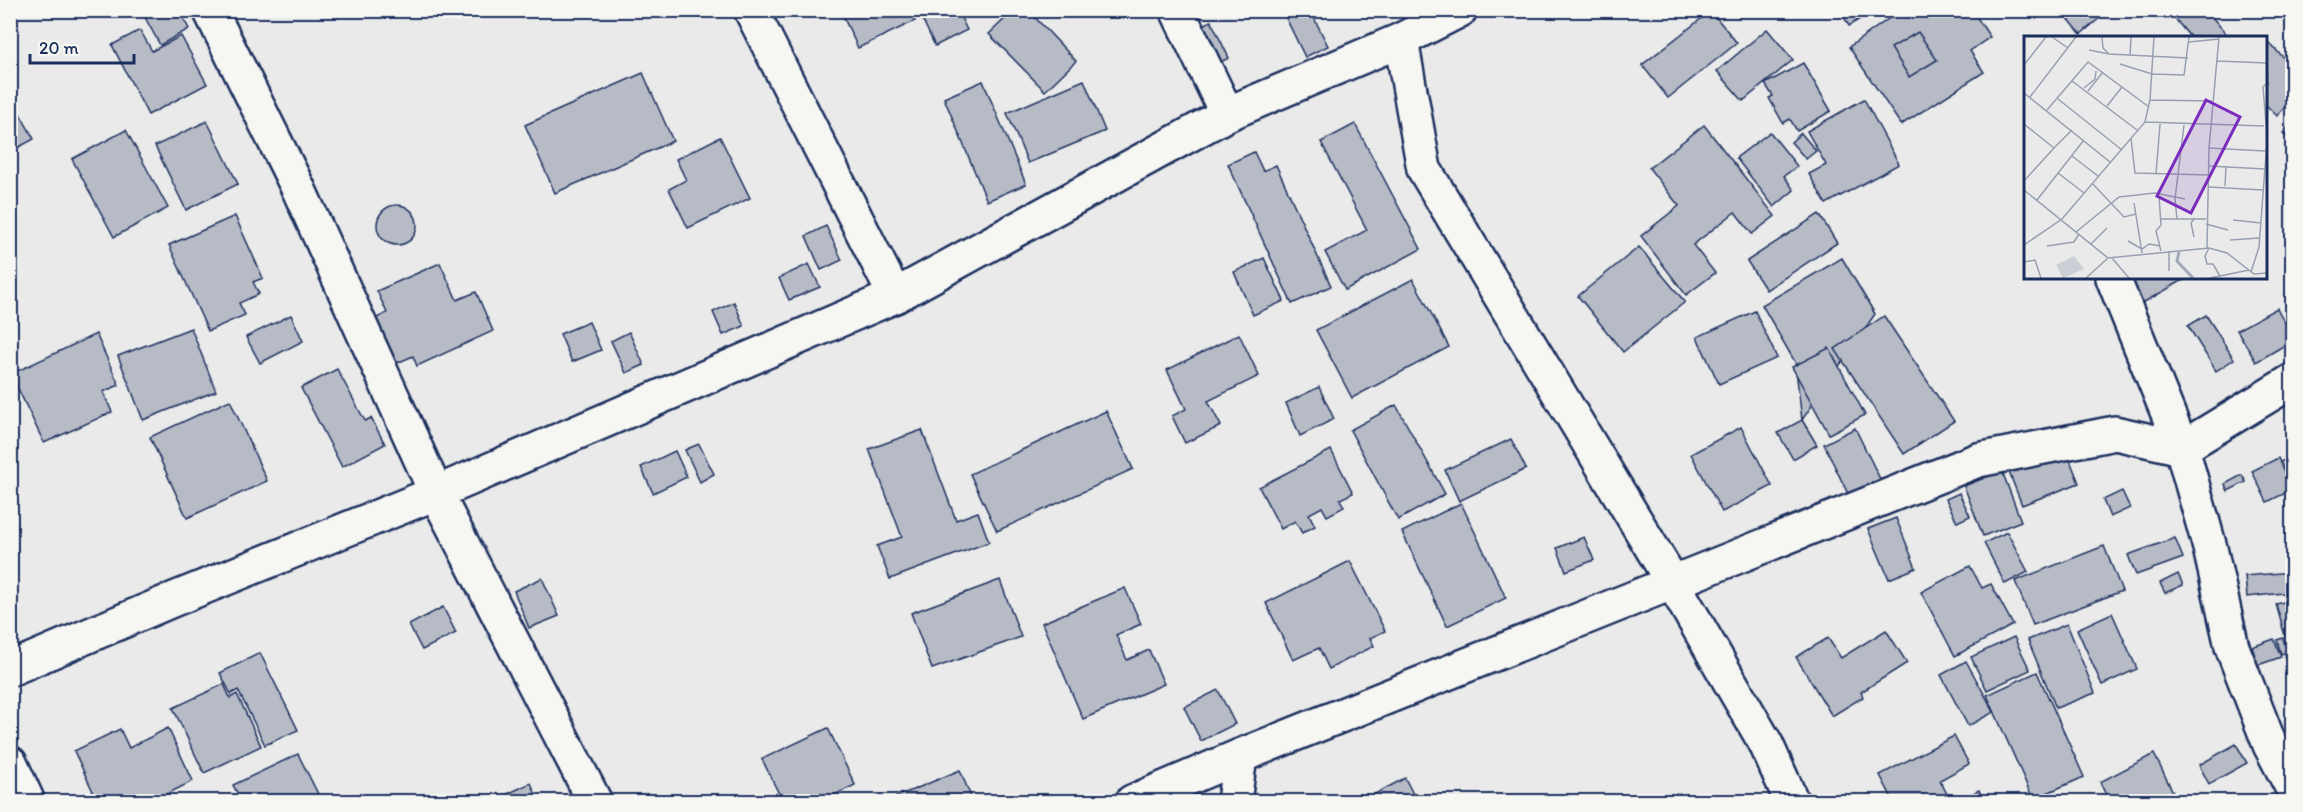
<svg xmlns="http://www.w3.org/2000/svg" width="2303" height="812" font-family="Itim,sans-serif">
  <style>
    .building { fill: #b6bbc6; stroke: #1b2f5e; stroke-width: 1.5 }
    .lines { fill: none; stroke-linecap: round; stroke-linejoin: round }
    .minor-casing { stroke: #1b2f5e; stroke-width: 38 }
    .minor { stroke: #f6f6f2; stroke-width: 33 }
    .inset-river { fill: none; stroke: #a2aaba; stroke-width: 3 }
    .inset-road { fill: none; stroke: #979fb1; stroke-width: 1.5 }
    .view { fill: #7b2cbf; fill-opacity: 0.15; stroke: #7b2cbf; stroke-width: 3 }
    .inset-edge { fill: none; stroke: #1b2f5e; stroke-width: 3 }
  </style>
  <rect width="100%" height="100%" fill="#e9eae9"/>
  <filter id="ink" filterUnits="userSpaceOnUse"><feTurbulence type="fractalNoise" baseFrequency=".0167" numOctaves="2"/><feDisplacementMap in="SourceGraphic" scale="12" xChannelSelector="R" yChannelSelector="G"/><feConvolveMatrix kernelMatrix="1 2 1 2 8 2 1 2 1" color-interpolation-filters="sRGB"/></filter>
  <g filter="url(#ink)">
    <!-- building -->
    <g class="building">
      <polygon points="141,10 179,10 189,29 160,45"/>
      <polygon points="854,10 910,10 915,21 858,48 843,16"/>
      <polygon points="918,10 957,10 967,30 935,46"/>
      <polygon points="1014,10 1028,10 1076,61 1045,91 989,34"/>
      <polygon points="1297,10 1310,10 1328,46 1305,57 1285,16"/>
      <polygon points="1840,10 1874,10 1849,26"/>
      <polygon points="1901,10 1943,10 1945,13 1949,10 1972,10 1990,37 1970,51 1984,72 1901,125 1849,47"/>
      <polygon points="2061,10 2109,10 2081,34"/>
      <polygon points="2176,10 2206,10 2230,38 2191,38 2171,14"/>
      <polygon points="1711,11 1737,43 1668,98 1642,65"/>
      <polygon points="1211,21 1229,58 1210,67 1192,31"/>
      <polygon points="1767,29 1793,60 1743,101 1717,71"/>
      <polygon points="140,30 152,51 181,36 207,84 148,115 112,45"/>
      <polygon points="1918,32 1937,60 1909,77 1891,48"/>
      <polygon points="2266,40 2292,66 2292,99 2277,116 2266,105"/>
      <polygon points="1803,63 1831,111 1797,131 1790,119 1783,123 1769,98 1773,96 1765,84"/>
      <polygon points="643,73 673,141 555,193 525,125"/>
      <polygon points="1084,80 1105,131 1028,163 1007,113"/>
      <polygon points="983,81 1026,184 987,201 944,98"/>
      <polygon points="10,96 34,139 10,152"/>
      <polygon points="1864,99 1899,164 1826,204 1809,174 1826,165 1807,131"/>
      <polygon points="207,121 238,184 186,210 155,146"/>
      <polygon points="2292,123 2292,142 2283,133"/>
      <polygon points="1355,124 1421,249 1345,290 1325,252 1367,230 1321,142"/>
      <polygon points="1704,125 1775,216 1752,234 1735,212 1693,245 1715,273 1686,295 1641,236 1679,206 1649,168"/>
      <polygon points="126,130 168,208 114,237 72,159"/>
      <polygon points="1770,132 1797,166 1784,176 1794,190 1774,207 1736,158"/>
      <polygon points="1801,133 1816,151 1806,159 1791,142"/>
      <polygon points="720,137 750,198 688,228 669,189 686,180 676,159"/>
      <polygon points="1254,152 1263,171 1276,165 1331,286 1292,304 1228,164"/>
      <circle cx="397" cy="225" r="20"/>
      <polygon points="1819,214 1837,243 1766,290 1747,261"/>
      <polygon points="235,216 263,278 253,282 259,294 239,303 245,315 208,331 169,245"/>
      <polygon points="826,226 842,260 821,270 806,236"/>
      <polygon points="1639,247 1685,302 1623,352 1578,296"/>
      <polygon points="1264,258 1284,301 1253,315 1234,272"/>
      <polygon points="1842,258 1875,314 1802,420 1795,362 1762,305"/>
      <polygon points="440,263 457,300 476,292 493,331 417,366 413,356 397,363 387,343 380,346 369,322 387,313 377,291"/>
      <polygon points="809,264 820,287 789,300 779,278"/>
      <polygon points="2123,278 2187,278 2139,305"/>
      <polygon points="1413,279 1449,347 1352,398 1316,330"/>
      <polygon points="734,302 744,326 723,335 713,312"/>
      <polygon points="2277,308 2292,336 2292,341 2256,362 2237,330"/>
      <polygon points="1755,311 1777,358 1719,384 1697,337"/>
      <polygon points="291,315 303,341 260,363 246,337"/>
      <polygon points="2206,315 2234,359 2216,371 2188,326"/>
      <polygon points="1884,316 1954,421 1904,454 1835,349"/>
      <polygon points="589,322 601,350 572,362 560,334"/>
      <polygon points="191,328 216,391 143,420 118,356"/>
      <polygon points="629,332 644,365 626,373 611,341"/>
      <polygon points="96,334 119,385 103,392 112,412 44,443 11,374"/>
      <polygon points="1239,334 1259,376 1208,401 1221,426 1185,443 1172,416 1186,409 1167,370"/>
      <polygon points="1829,348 1865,415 1829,434 1792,367"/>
      <polygon points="337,369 365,421 371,418 385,444 342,467 301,388"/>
      <polygon points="1319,387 1334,419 1300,436 1286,403"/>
      <polygon points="230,400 267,481 187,518 150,437"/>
      <polygon points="1396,405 1445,494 1398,520 1350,430"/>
      <polygon points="1106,411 1133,469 997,531 970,474"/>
      <polygon points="1802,420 1817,445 1793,459 1778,433"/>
      <polygon points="1741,427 1772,486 1722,512 1691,454"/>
      <polygon points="1855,428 1881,481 1849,496 1824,444"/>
      <polygon points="922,430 956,520 978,512 989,542 890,579 877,546 902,537 869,449"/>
      <polygon points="1511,439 1526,469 1459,501 1445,470"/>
      <polygon points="699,444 714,474 700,482 685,450"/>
      <polygon points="2064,445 2079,483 2022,505 2007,467"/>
      <polygon points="1331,450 1353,493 1340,499 1344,507 1327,516 1322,507 1309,514 1315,526 1302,533 1295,521 1281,529 1259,487"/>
      <polygon points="675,451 687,477 653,493 641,467"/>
      <polygon points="2292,457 2292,483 2290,484 2280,462"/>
      <polygon points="2278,458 2292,490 2267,502 2252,471"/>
      <polygon points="2002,471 2021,521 1983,536 1964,486"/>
      <polygon points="2242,475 2246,482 2228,491 2225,484"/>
      <polygon points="2122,491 2130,508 2110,517 2103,500"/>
      <polygon points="1959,493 1970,516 1957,522 1946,499"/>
      <polygon points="1461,503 1506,598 1447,626 1402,532"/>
      <polygon points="1896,518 1916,568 1889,579 1868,529"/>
      <polygon points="2007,532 2028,572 2005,584 1984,543"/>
      <polygon points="1584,537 1594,560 1566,571 1557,548"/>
      <polygon points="2175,538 2183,558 2136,575 2128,555"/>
      <polygon points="2104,546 2122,591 2033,625 2015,581"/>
      <polygon points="1350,561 1385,631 1370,638 1374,646 1329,669 1319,648 1293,660 1266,603"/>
      <polygon points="1970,566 1982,588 1991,584 2013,625 1955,656 1921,592"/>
      <polygon points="2292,572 2292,592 2247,597 2245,576"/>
      <polygon points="2178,574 2183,585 2165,593 2160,583"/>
      <polygon points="542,578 559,616 529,628 514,591"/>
      <polygon points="1000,580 1021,637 932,669 911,613"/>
      <polygon points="1125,588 1141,624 1116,635 1127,660 1149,650 1164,684 1083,719 1042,623"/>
      <polygon points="2292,600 2292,653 2290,654 2276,604"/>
      <polygon points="443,607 456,633 422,650 409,625"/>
      <polygon points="2112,613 2137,669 2102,685 2077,629"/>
      <polygon points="2067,624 2095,693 2056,708 2028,640"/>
      <polygon points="1886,630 1907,663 1861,692 1863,697 1832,716 1796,657 1828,638 1841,658"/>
      <polygon points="2014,637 2030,670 1987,690 1971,657"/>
      <polygon points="2283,638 2287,652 2281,654 2277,640"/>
      <polygon points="2274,639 2281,657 2258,665 2252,647"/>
      <polygon points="260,653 298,730 265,745 238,690 231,694 220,673"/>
      <polygon points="1966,661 1994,712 1968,726 1941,675"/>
      <polygon points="2037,672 2084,777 2033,799 1987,695"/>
      <polygon points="224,684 230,698 237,694 261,746 204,773 173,708"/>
      <polygon points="1218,690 1235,724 1201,741 1184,707"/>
      <polygon points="168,728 193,781 151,802 98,802 74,751 120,729 129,748"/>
      <polygon points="828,728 855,785 820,802 783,802 762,759"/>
      <polygon points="1954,736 1969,764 1940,780 1949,798 1942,802 1894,802 1880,775"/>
      <polygon points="2236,744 2247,763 2209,784 2199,765"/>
      <polygon points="298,754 322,802 232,802 240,798 233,785"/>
      <polygon points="2154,754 2178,802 2109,802 2100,782"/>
      <polygon points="960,770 973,802 883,802 920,787"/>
      <polygon points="1405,778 1417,802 1360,802"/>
      <polygon points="531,783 539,802 490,802"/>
      <polygon points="1979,790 1984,802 1956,802"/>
    </g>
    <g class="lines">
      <!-- minor casing -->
      <g class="minor-casing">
        <g id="minor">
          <polyline points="210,10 299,190 436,493 595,802"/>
          <polyline points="751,10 895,296"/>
          <polyline points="1177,10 1227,114"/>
          <polyline points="1401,40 1424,169 1673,583 1766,744 1792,802"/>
          <polyline points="2113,278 2182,448 2210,548 2232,647 2270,745 2292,787"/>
          <polyline points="10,669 172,600 436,493 895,296 1227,114 1401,40 1460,10"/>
          <polyline points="10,763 28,802"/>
          <polyline points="1132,802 1240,756 1978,460 2115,433 2182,448 2292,381"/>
          <polyline points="1234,802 1240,756"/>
        </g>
      </g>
      <!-- minor -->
      <use href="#minor" class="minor"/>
    </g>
  </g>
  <!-- overview -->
  <g transform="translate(2024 36)">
    <rect width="243" height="243" fill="#e9eae9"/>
    <path d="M50 220 60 233 39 242 32 229Z" fill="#caced5"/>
    <path class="inset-river" d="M155 216 153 225 169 242"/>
    <path class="inset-road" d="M28 1 44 12M78 1 79 12 85 18 164 22M165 6 195 3M65 14 85 18M106 20 107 1M193 25 243 27M96 28 128 38 160 39 165 1M0 29 22 1M48 45 113 94M243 47 239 51 243 100M60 52 71 43 72 35M64 55 79 36M0 57 86 126M6 61 52 1M34 63 98 114M126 64 188 65M83 70 98 51M23 74 64 26 125 71M121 86 240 90M0 88 30 112 0 145M107 102 111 137 185 139M30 112 48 94M185 112 241 115M48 120 74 140M185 130 241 133M34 137 60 157M132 138 136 88M68 147 100 181 112 178M201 150 202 130M185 151 239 154M0 154 84 222 185 212 203 217 230 238 243 237M135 160 137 189 132 195 137 215M13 164 60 104M110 167 118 217M136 183H182M153 183 151 163 160 89M209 184 237 187M182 188 204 194M52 196 95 161 131 157 161 163M170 201 167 187 171 182M206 204 235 202M104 205 118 213 125 208 136 210M67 208 83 192M0 209 38 183 121 86 126 64 130 1M23 210 50 206 55 198M183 212 185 112 195 1M185 212 181 220 183 228H189L196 240M145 215V235M88 222 105 242M0 226 11 224 17 242M227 236 235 211 243 105M62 242 84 222M186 242 225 234"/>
    <path class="view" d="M182 64 216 81 167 177 133 160Z"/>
    <rect width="243" height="243" class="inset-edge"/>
  </g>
  <!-- margin -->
  <rect width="2303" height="812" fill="none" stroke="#f6f6f2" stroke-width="36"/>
  <rect x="18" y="18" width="2267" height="776" fill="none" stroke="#1b2f5e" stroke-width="2" filter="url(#ink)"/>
  <!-- scale -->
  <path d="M30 54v9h104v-9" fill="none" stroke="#1b2f5e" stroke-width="3"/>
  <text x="39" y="54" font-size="18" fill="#1b2f5e" stroke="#f6f6f2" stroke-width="4.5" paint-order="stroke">20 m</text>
</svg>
